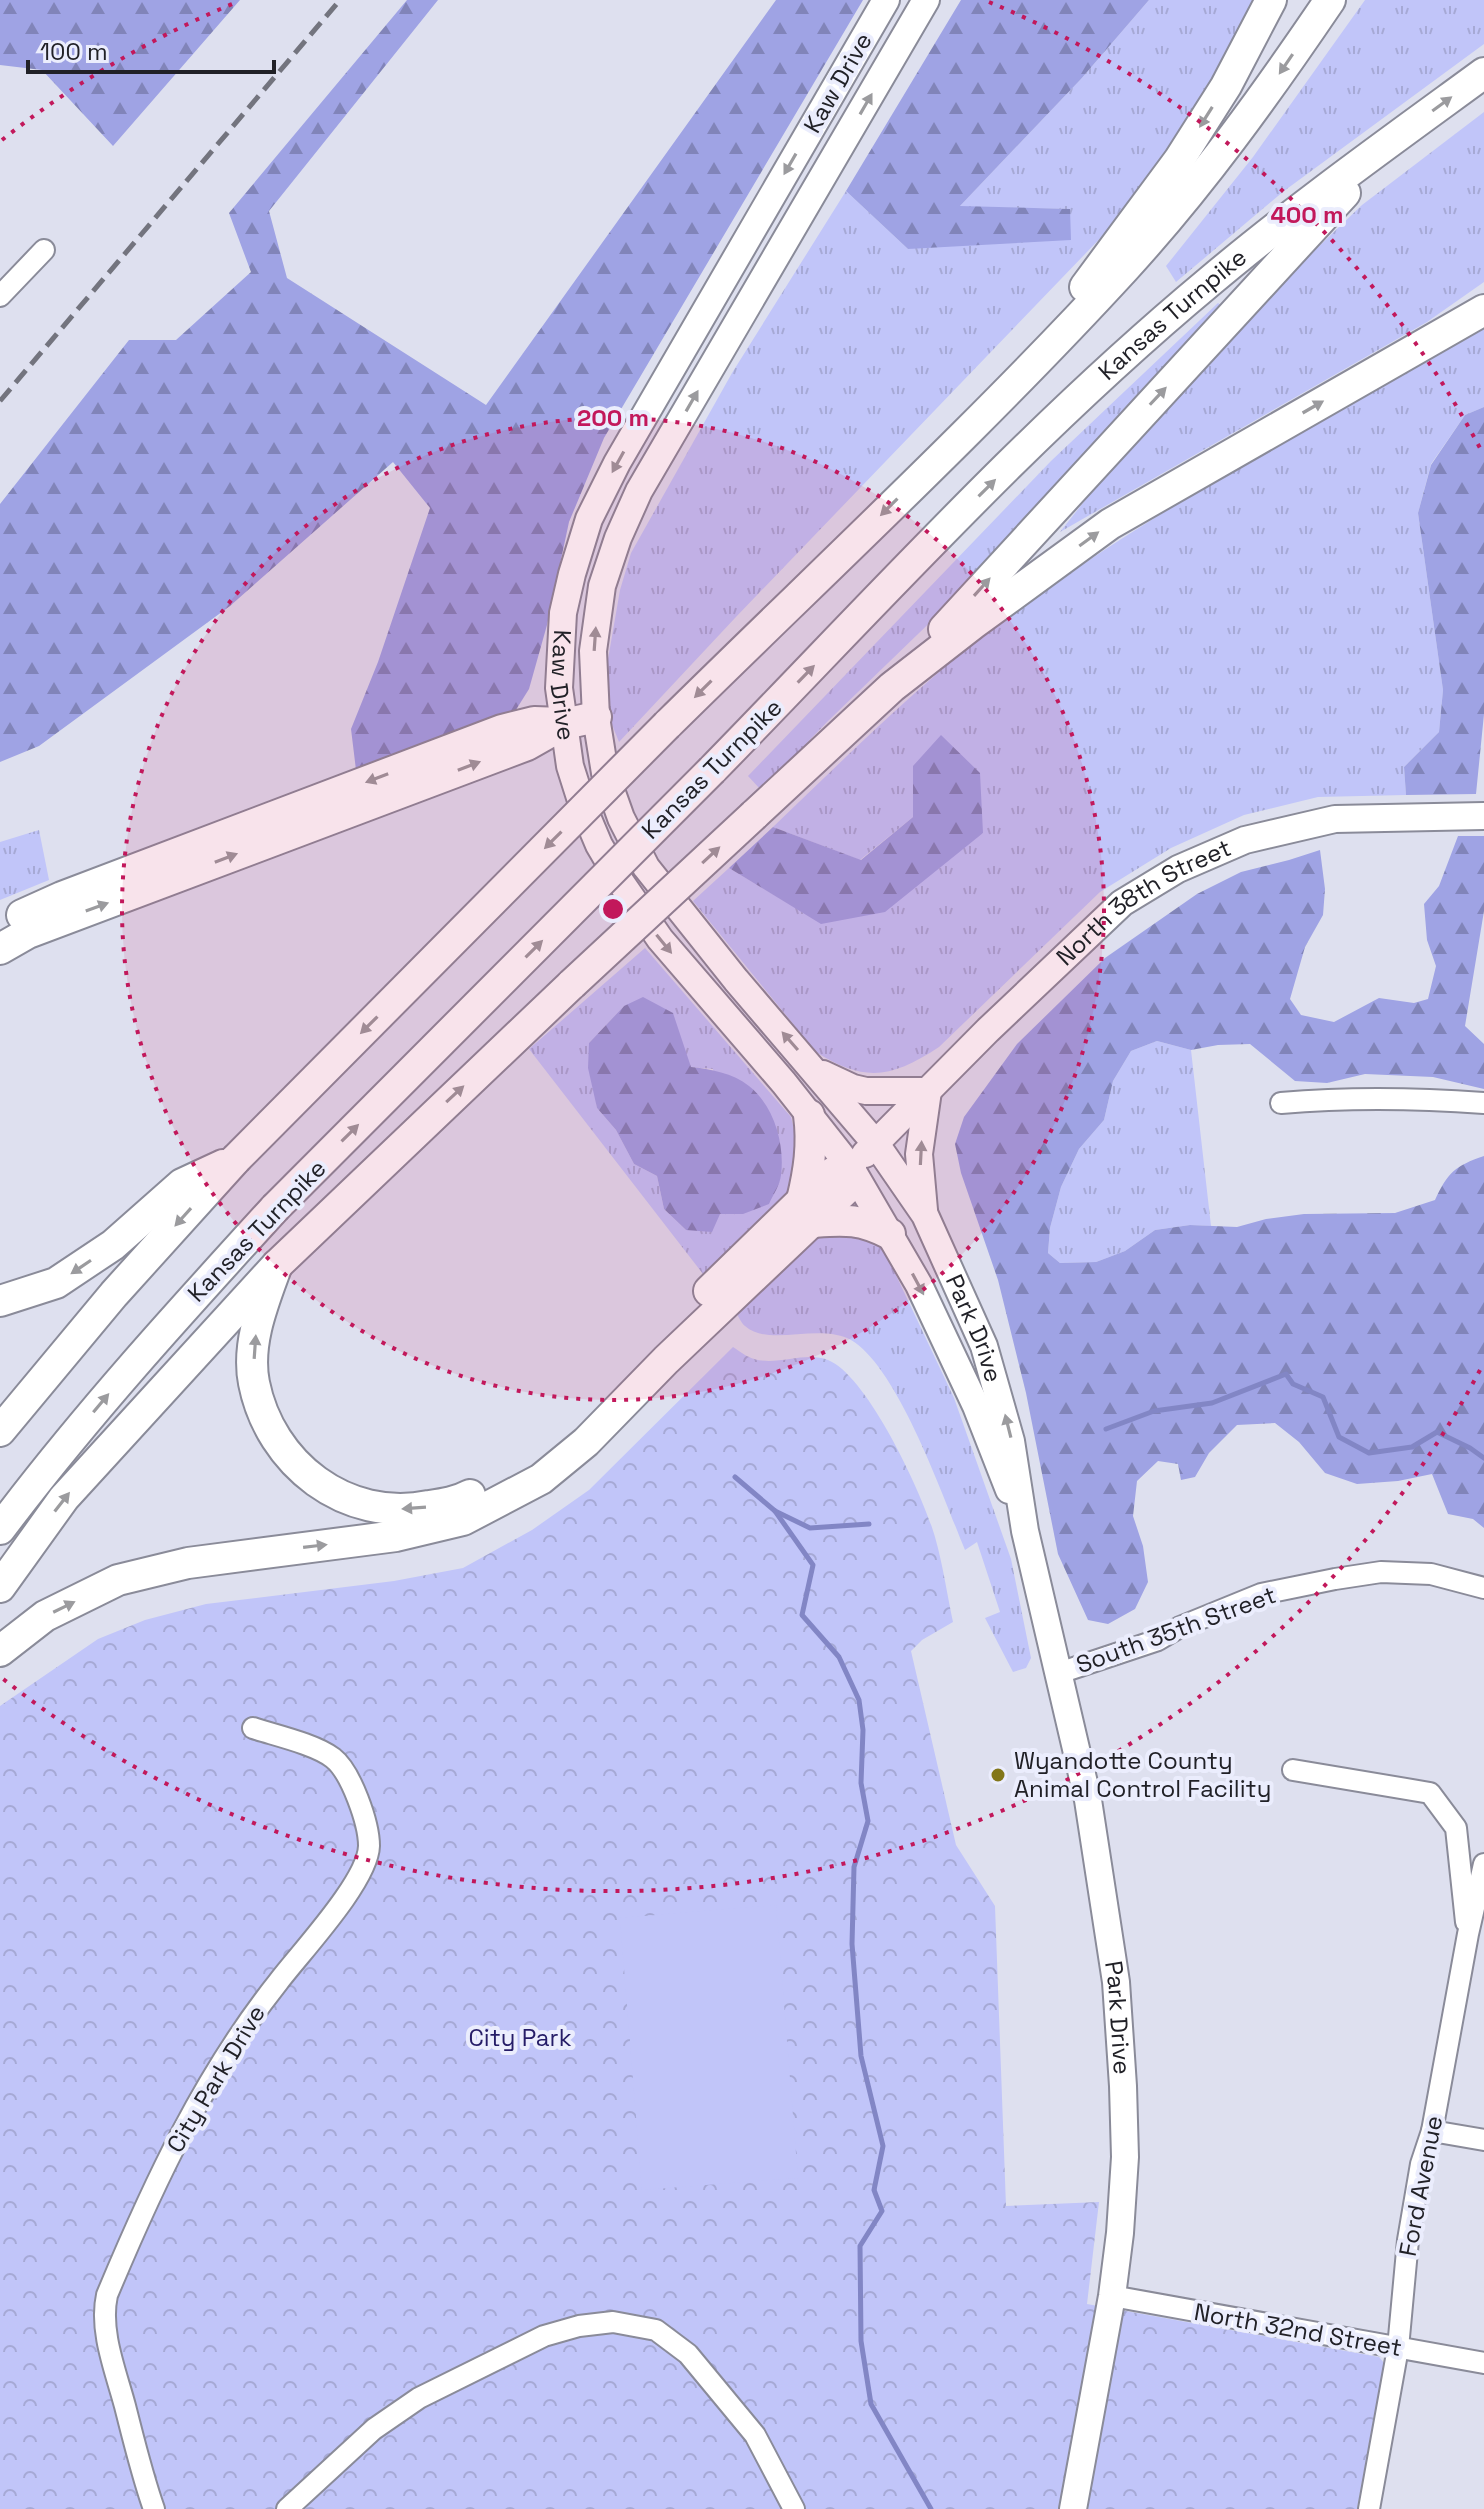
<svg xmlns="http://www.w3.org/2000/svg" width="1484" height="2509" font-family="'Space Grotesk',sans-serif">
  <style>
    .grass { fill: url(#grass-tufts); fill-rule: evenodd }
    .forest { fill: url(#forest-firs) }
    .park { fill: url(#park-crowns) }
    .garden { fill: #c1c5f9 }
    .lines { fill: none; stroke-linecap: round; stroke-linejoin: round }
    .stream { stroke: #8286c5; stroke-width: 5 }
    .minor-casing { stroke: #8a8b99; stroke-width: 24 }
    .major-casing { stroke: #8a8b99; stroke-width: 30 }
    .highway-casing { stroke: #8a8b99; stroke-width: 34 }
    .minor { stroke: #fff; stroke-width: 20 }
    .major { stroke: #fff; stroke-width: 26 }
    .highway { stroke: #fff; stroke-width: 30 }
    .rail { stroke: #73747e; stroke-width: 5; stroke-dasharray: 16 8; stroke-linecap: butt }
    .highway-bridge-casing { stroke: #8a8b99; stroke-width: 34; stroke-linecap: butt }
    .highway-bridge { stroke: #fff; stroke-width: 30 }
    .oneway { fill: #9b9b9e }
    .ring { fill: none; stroke: #c2185b; stroke-width: 4; stroke-dasharray: 4 8 }
    .poi-dot { fill: #827619; stroke: #ebedfd; stroke-width: 3 }
    .labels { text-anchor: middle; stroke-width: 8; stroke-linejoin: round; paint-order: stroke }
    .street-label { font-size: 24px; fill: #212127; stroke: #ebedfd }
    .poi-label { font-size: 24px; fill: #212127; stroke: #ebedfd; text-anchor: start }
    .park-label { font-size: 24px; fill: #251c67; stroke: #ebedfd }
    .centre { fill: #c2185b; stroke: #ebedfd; stroke-width: 4 }
    .ring-label { font-size: 24px; text-anchor: middle; font-weight: bold; fill: #c2185b; stroke: #ebedfd; stroke-width: 8; stroke-linejoin: round; paint-order: stroke }
  </style>
  <defs>
    <pattern id="grass-tufts" width="24" height="20" patternUnits="userSpaceOnUse" patternTransform="scale(2)"><rect width="24" height="20" fill="#c1c5f9"/><path d="M3 7l-1-3M5 7V3M7 7l1-3M15 17l-1-3M17 17v-4M19 17l1-3" fill="none" stroke="#a6a9d5"/></pattern>
    <pattern id="forest-firs" width="22" height="20" patternUnits="userSpaceOnUse" patternTransform="scale(2)"><rect width="22" height="20" fill="#9fa3e4"/><path d="M5 1l3.5 6h-7zM16 11l3.5 6h-7z" fill="#8184b9"/></pattern>
    <pattern id="park-crowns" width="20" height="18" patternUnits="userSpaceOnUse" patternTransform="scale(2)"><rect width="20" height="18" fill="#c1c5f9"/><path d="M2 6a3 3 0 1 1 6 0M12 15a3 3 0 1 1 6 0" fill="none" stroke="#a6a9d5"/></pattern>
  </defs>
  <rect width="100%" height="100%" fill="#dee0ef"/>
  <!-- grass -->
  <g class="grass">
    <polygon points="1149,0 1254,0 1221,64 1136,201 735,618 619,742 611,722 607,665 620,590 631,553 732,373 846,191 908,249 1069,209 959,207 1081,79"/>
    <polygon points="1365,0 1484,0 1484,44 1284,191 1176,282 1166,266 1253,157"/>
    <polygon points="1484,112 1484,282 1427,322 1060,532 1113,465 1265,298 1362,205"/>
    <polygon points="1218,303 1224,307 1109,426 977,577 828,721 761,790 748,776 1051,461"/>
    <path d="M1484 329V407L1465 415 1431 464 1418 513 1443 690 1439 732 1404 767 1406 795 1318 797 1244 815 1171 848 1100 892 939 1047C892 1078 865 1083 816 1052L693 901 729 868 821 923 983 833 913 766V817L860 860 773 827C841 762 909 694 983 636 1138 516 1315 425 1484 329Z"/>
    <polygon points="39,830 49,880 0,900 0,842"/>
    <path d="M645 948 791 1117C796 1137 801 1159 794 1179 785 1207 726 1252 703 1274L529 1049ZM624 1006 682 1042 690 1067 713 1069 743 1214 720 1213 686 1230 664 1209 657 1176 634 1164 616 1130 597 1108 589 1043Z"/>
    <polygon points="1157,1041 1191,1050 1211,1226 1190,1225 1155,1230 1125,1251 1096,1262 1060,1263 1048,1253 1050,1228 1061,1187 1079,1149 1104,1120 1113,1081 1131,1051"/>
    <path d="M818 1232 873 1239 886 1254 954 1398 1011 1559 1031 1658 1026 1668 1013 1672 985 1618 1000 1612 977 1542 965 1550C944 1500 896 1360 847 1338 814 1324 769 1347 745 1326 741 1323 738 1315 735 1311Z"/>
  </g>
  <!-- forest -->
  <g class="forest">
    <polygon points="0,0 240,0 113,146 42,70 0,65"/>
    <polygon points="407,0 438,0 269,211 287,278 486,405 776,0 863,0 604,438 569,522 547,625 529,689 514,713 356,770 351,729 378,662 430,508 393,462 230,606 39,746 0,762 0,504 129,340 176,340 251,272 229,213"/>
    <polygon points="961,0 1149,0 1081,79 960,206 1070,209 1071,240 908,249 846,191"/>
    <polygon points="1484,407 1484,714 1476,794 1406,795 1404,767 1439,732 1443,690 1418,513 1431,465 1465,415"/>
    <polygon points="941,735 980,773 983,833 885,912 821,924 729,868 773,827 861,860 913,817 913,766"/>
    <path d="M1458 836H1484V911L1465 1026 1484 1044V1089L1433 1077 1365 1074 1327 1083 1295 1081 1250 1044 1218 1045 1191 1050 1157 1041 1131 1051 1113 1081 1104 1120 1079 1149 1061 1187 1050 1228 1048 1253 1060 1263 1096 1262 1125 1251 1155 1230 1190 1225 1237 1227 1266 1219 1304 1214 1395 1213 1435 1200C1448 1172 1455 1166 1484 1156V1528L1473 1519 1448 1514 1432 1474 1398 1481 1357 1484 1325 1473 1299 1442 1275 1423 1237 1425 1209 1453 1195 1477 1181 1480 1178 1464 1158 1461 1137 1481 1133 1516 1143 1546 1148 1582 1135 1609 1108 1624 1088 1620 1058 1554 1026 1393 998 1280 961 1173 955 1144 964 1117 1017 1044 1105 958 1197 894 1241 872 1289 860 1320 850 1325 889 1323 915 1305 947 1290 999 1301 1015 1334 1022 1379 998 1414 1003 1428 999 1436 966 1427 940 1424 904 1439 886Z"/>
    <path d="M643 997 673 1013 691 1067C710 1069 733 1073 749 1086 774 1106 785 1144 781 1175 780 1185 773 1195 769 1204L743 1214H720L712 1232 686 1230 664 1209 657 1176 634 1164 616 1130 597 1108 588 1068 589 1043 624 1006Z"/>
  </g>
  <!-- park -->
  <path class="park" d="M733 1347C739 1351 747 1357 754 1359 778 1366 805 1351 828 1360 868 1376 923 1495 935 1537 943 1565 947 1594 953 1622L922 1640 911 1651 956 1845 995 1906 1006 2206 1099 2202 1087 2304 1379 2357 1384 2363 1357 2509H0V1706L98 1639 145 1620 206 1604 394 1581 463 1568 532 1530 589 1490Z"/>
  <!-- garden -->
  <polygon class="garden" points="776,1905 798,2178 642,2190 620,1918"/>
  <g class="lines">
    <!-- stream -->
    <g class="stream">
      <polyline points="1106,1429 1154,1411 1212,1403 1286,1374 1293,1384 1323,1397 1339,1437 1369,1453 1412,1447 1437,1432 1470,1448 1484,1458"/>
      <polyline points="735,1477 775,1511 810,1528 869,1524"/>
      <polyline points="775,1511 813,1565 802,1615 839,1657 859,1700 863,1730 861,1783 868,1821 854,1867 852,1944 861,2056 883,2146 874,2190 882,2211 860,2246 861,2341 871,2404 931,2509"/>
    </g>
    <!-- minor casing -->
    <g class="minor-casing">
      <g id="minor">
        <polyline points="0,296 44,250"/>
        <path d="M1281 1103C1349 1097 1416 1098 1484 1103"/>
        <polyline points="1056,1674 1158,1640 1180,1627 1261,1594 1335,1579 1381,1572 1431,1574 1484,1588"/>
        <polyline points="1293,1770 1430,1793 1456,1828 1466,1922"/>
        <polyline points="1432,2131 1484,2140"/>
        <polyline points="1112,2296 1484,2363"/>
        <path d="M154 2509C142 2475 134 2441 125 2406 116 2372 99 2331 107 2295 153 2185 204 2075 279 1981 301 1952 368 1881 369 1846 369 1823 351 1772 333 1758 315 1744 274 1735 253 1728"/>
        <polyline points="287,2509 374,2429 419,2398 544,2336 579,2326 613,2322 656,2330 688,2354 755,2435 794,2509"/>
        <polyline points="1369,2509 1398,2348 1408,2240 1421,2164 1432,2131 1468,1934 1484,1864"/>
      </g>
    </g>
    <!-- major casing -->
    <g class="major-casing">
      <g id="major">
        <path id="s1" d="M886 0 617 463 589 519 572 574 563 613 559 688 570 766 583 807 599 845 622 884 660 939 784 1083 851 1168 919 1285 976 1406 1009 1490"/>
        <path id="s2" d="M926 0 639 491 618 538 602 586 593 651 596 717 605 773 621 818 646 867 736 980 876 1144 925 1215 984 1346 1011 1441 1025 1531 1088 1800 1116 1982 1123 2086 1125 2157 1120 2233 1112 2296 1073 2509"/>
        <polyline points="823,1074 853,1088 866,1091 928,1091"/>
        <path id="s3" d="M865 1154 988 1030 1122 903 1178 869 1245 840 1335 819 1484 816"/>
        <polyline points="924,1210 919,1154 928,1091"/>
      </g>
    </g>
    <!-- highway casing -->
    <g class="highway-casing">
      <g id="highway">
        <polyline points="1085,287 1179,160 1226,86 1271,0"/>
        <polyline points="944,629 1345,193"/>
        <path d="M667 725C820 574 979 427 1125 268 1201 185 1267 93 1330 0"/>
        <path id="s4" d="M712 770C874 604 1031 430 1209 282 1297 208 1391 141 1484 73"/>
        <polyline points="754,815 892,687 973,624 1110,524 1484,310"/>
        <polyline points="22,915 62,897 502,730 534,722 562,723"/>
        <polyline points="0,949 28,933 527,745 564,724 596,717"/>
        <path d="M802 1200C809 1171 813 1145 809 1115"/>
        <path d="M811 1222C844 1220 859 1218 890 1234"/>
        <path d="M277 1265C264 1301 246 1343 254 1383 270 1464 346 1523 429 1506 444 1504 457 1502 470 1495"/>
        <polyline points="709,1291 821,1182 834,1172 851,1168"/>
        <polyline points="0,1301 56,1283 113,1245 182,1184 223,1165"/>
        <polyline points="0,1431 114,1294 236,1159"/>
        <path d="M0 1529C85 1416 180 1312 275 1208"/>
        <polyline points="0,1587 64,1498 277,1265 572,984"/>
        <polyline points="0,1651 45,1616 118,1580 188,1563 396,1536 463,1520 541,1479 586,1442 666,1360 845,1190 851,1168"/>
      </g>
    </g>
    <!-- minor -->
    <use href="#minor" class="minor"/>
    <!-- major -->
    <use href="#major" class="major"/>
    <!-- highway -->
    <use href="#highway" class="highway"/>
    <!-- rail -->
    <polyline class="rail" points="0,401 340,0"/>
    <!-- highway-bridge casing -->
    <g class="highway-bridge-casing">
      <g id="highway-bridge">
        <polyline points="572,984 754,815"/>
        <polyline points="236,1159 667,725"/>
        <polyline points="275,1208 712,770"/>
      </g>
    </g>
    <!-- highway-bridge -->
    <use href="#highway-bridge" class="highway-bridge"/>
  </g>
  <!-- one-way arrows -->
  <defs><path id="oneway-solid" d="M-6-.8H1V-3.2L6.5 0L1 3.2V.8H-6Z" transform="scale(2)"/></defs>
  <g class="oneway">
    <use href="#oneway-solid" transform="translate(1286 64) rotate(124)"/>
    <use href="#oneway-solid" transform="translate(866 104) rotate(-60)"/>
    <use href="#oneway-solid" transform="translate(1442 104) rotate(-36)"/>
    <use href="#oneway-solid" transform="translate(1206 117) rotate(122)"/>
    <use href="#oneway-solid" transform="translate(790 164) rotate(120)"/>
    <use href="#oneway-solid" transform="translate(1158 396) rotate(-47)"/>
    <use href="#oneway-solid" transform="translate(692 401) rotate(-60)"/>
    <use href="#oneway-solid" transform="translate(1313 407) rotate(-30)"/>
    <use href="#oneway-solid" transform="translate(618 462) rotate(119)"/>
    <use href="#oneway-solid" transform="translate(987 488) rotate(-45)"/>
    <use href="#oneway-solid" transform="translate(889 507) rotate(135)"/>
    <use href="#oneway-solid" transform="translate(1089 539) rotate(-36)"/>
    <use href="#oneway-solid" transform="translate(982 587) rotate(-48)"/>
    <use href="#oneway-solid" transform="translate(595 639) rotate(-86)"/>
    <use href="#oneway-solid" transform="translate(806 674) rotate(-46)"/>
    <use href="#oneway-solid" transform="translate(703 689) rotate(135)"/>
    <use href="#oneway-solid" transform="translate(469 766) rotate(-21)"/>
    <use href="#oneway-solid" transform="translate(377 778) rotate(159)"/>
    <use href="#oneway-solid" transform="translate(553 840) rotate(135)"/>
    <use href="#oneway-solid" transform="translate(711 855) rotate(-43)"/>
    <use href="#oneway-solid" transform="translate(226 858) rotate(-21)"/>
    <use href="#oneway-solid" transform="translate(97 907) rotate(-20)"/>
    <use href="#oneway-solid" transform="translate(664 944) rotate(51)"/>
    <use href="#oneway-solid" transform="translate(534 949) rotate(-45)"/>
    <use href="#oneway-solid" transform="translate(369 1025) rotate(135)"/>
    <use href="#oneway-solid" transform="translate(790 1041) rotate(-131)"/>
    <use href="#oneway-solid" transform="translate(455 1094) rotate(-43)"/>
    <use href="#oneway-solid" transform="translate(350 1133) rotate(-45)"/>
    <use href="#oneway-solid" transform="translate(921 1153) rotate(-87)"/>
    <use href="#oneway-solid" transform="translate(183 1217) rotate(132)"/>
    <use href="#oneway-solid" transform="translate(81 1267) rotate(146)"/>
    <use href="#oneway-solid" transform="translate(918 1284) rotate(62)"/>
    <use href="#oneway-solid" transform="translate(255 1347) rotate(-86)"/>
    <use href="#oneway-solid" transform="translate(101 1403) rotate(-50)"/>
    <use href="#oneway-solid" transform="translate(1008 1426) rotate(-104)"/>
    <use href="#oneway-solid" transform="translate(62 1502) rotate(-52)"/>
    <use href="#oneway-solid" transform="translate(414 1508) rotate(176)"/>
    <use href="#oneway-solid" transform="translate(315 1546) rotate(-7)"/>
    <use href="#oneway-solid" transform="translate(64 1607) rotate(-26)"/>
  </g>
  <!-- distance rings -->
  <circle cx="613" cy="909" r="491" fill="#c2185b" fill-opacity=".12"/>
  <g class="ring">
    <circle cx="613" cy="909" r="491"/>
    <path d="M1480 1370A982 982 0 0 1 2 1678M2 140A982 982 0 0 1 237 2M989 2A982 982 0 0 1 1480 448"/>
  </g>
  <!-- markers -->
  <circle class="poi-dot" cx="998" cy="1775" r="8"/>
  <g class="labels">
    <!-- street labels -->
    <g class="street-label">
      <text transform="translate(838 83) rotate(-60)" y="8">Kaw Drive</text>
      <text dy="8" stroke="none"><textPath href="#s4" startOffset="648">Kansas Turnpike</textPath></text>
      <text dy="8" stroke="none"><textPath href="#s1" startOffset="768">Kaw Drive</textPath></text>
      <text transform="translate(712 769) rotate(-45)" y="8">Kansas Turnpike</text>
      <text dy="8" stroke="none"><textPath href="#s3" startOffset="378">North 38th Street</textPath></text>
      <text transform="translate(257 1231) rotate(-46)" y="8">Kansas Turnpike</text>
      <text dy="8" stroke="none"><textPath href="#s2" startOffset="1532">Park Drive</textPath></text>
      <text transform="translate(1176 1630) rotate(-20)" y="8">South 35th Street</text>
      <text dy="8" stroke="none"><textPath href="#s2" startOffset="2238">Park Drive</textPath></text>
      <text transform="translate(216 2079) rotate(-59)" y="8">City Park Drive</text>
      <text transform="translate(1421 2186) rotate(-79)" y="8">Ford Avenue</text>
      <text transform="translate(1298 2330) rotate(10)" y="8">North 32nd Street</text>
    </g>
    <!-- poi labels -->
    <g class="poi-label">
      <text x="1014" y="1769">Wyandotte County<tspan x="1014" dy="28">Animal Control Facility</tspan></text>
    </g>
    <!-- park labels -->
    <g class="park-label">
      <text x="520" y="2046">City Park</text>
    </g>
  </g>
  <circle cx="613" cy="909" r="12" class="centre"/>
  <g class="ring-label">
    <text x="1307" y="223">400 m</text>
    <text x="613" y="426">200 m</text>
  </g>
  <!-- scale -->
  <path d="M28 60v12h246v-12" fill="none" stroke="#212127" stroke-width="4"/>
  <text x="40" y="60" font-size="24" fill="#212127" stroke="#ebedfd" stroke-width="6" paint-order="stroke">100 m</text>
</svg>
